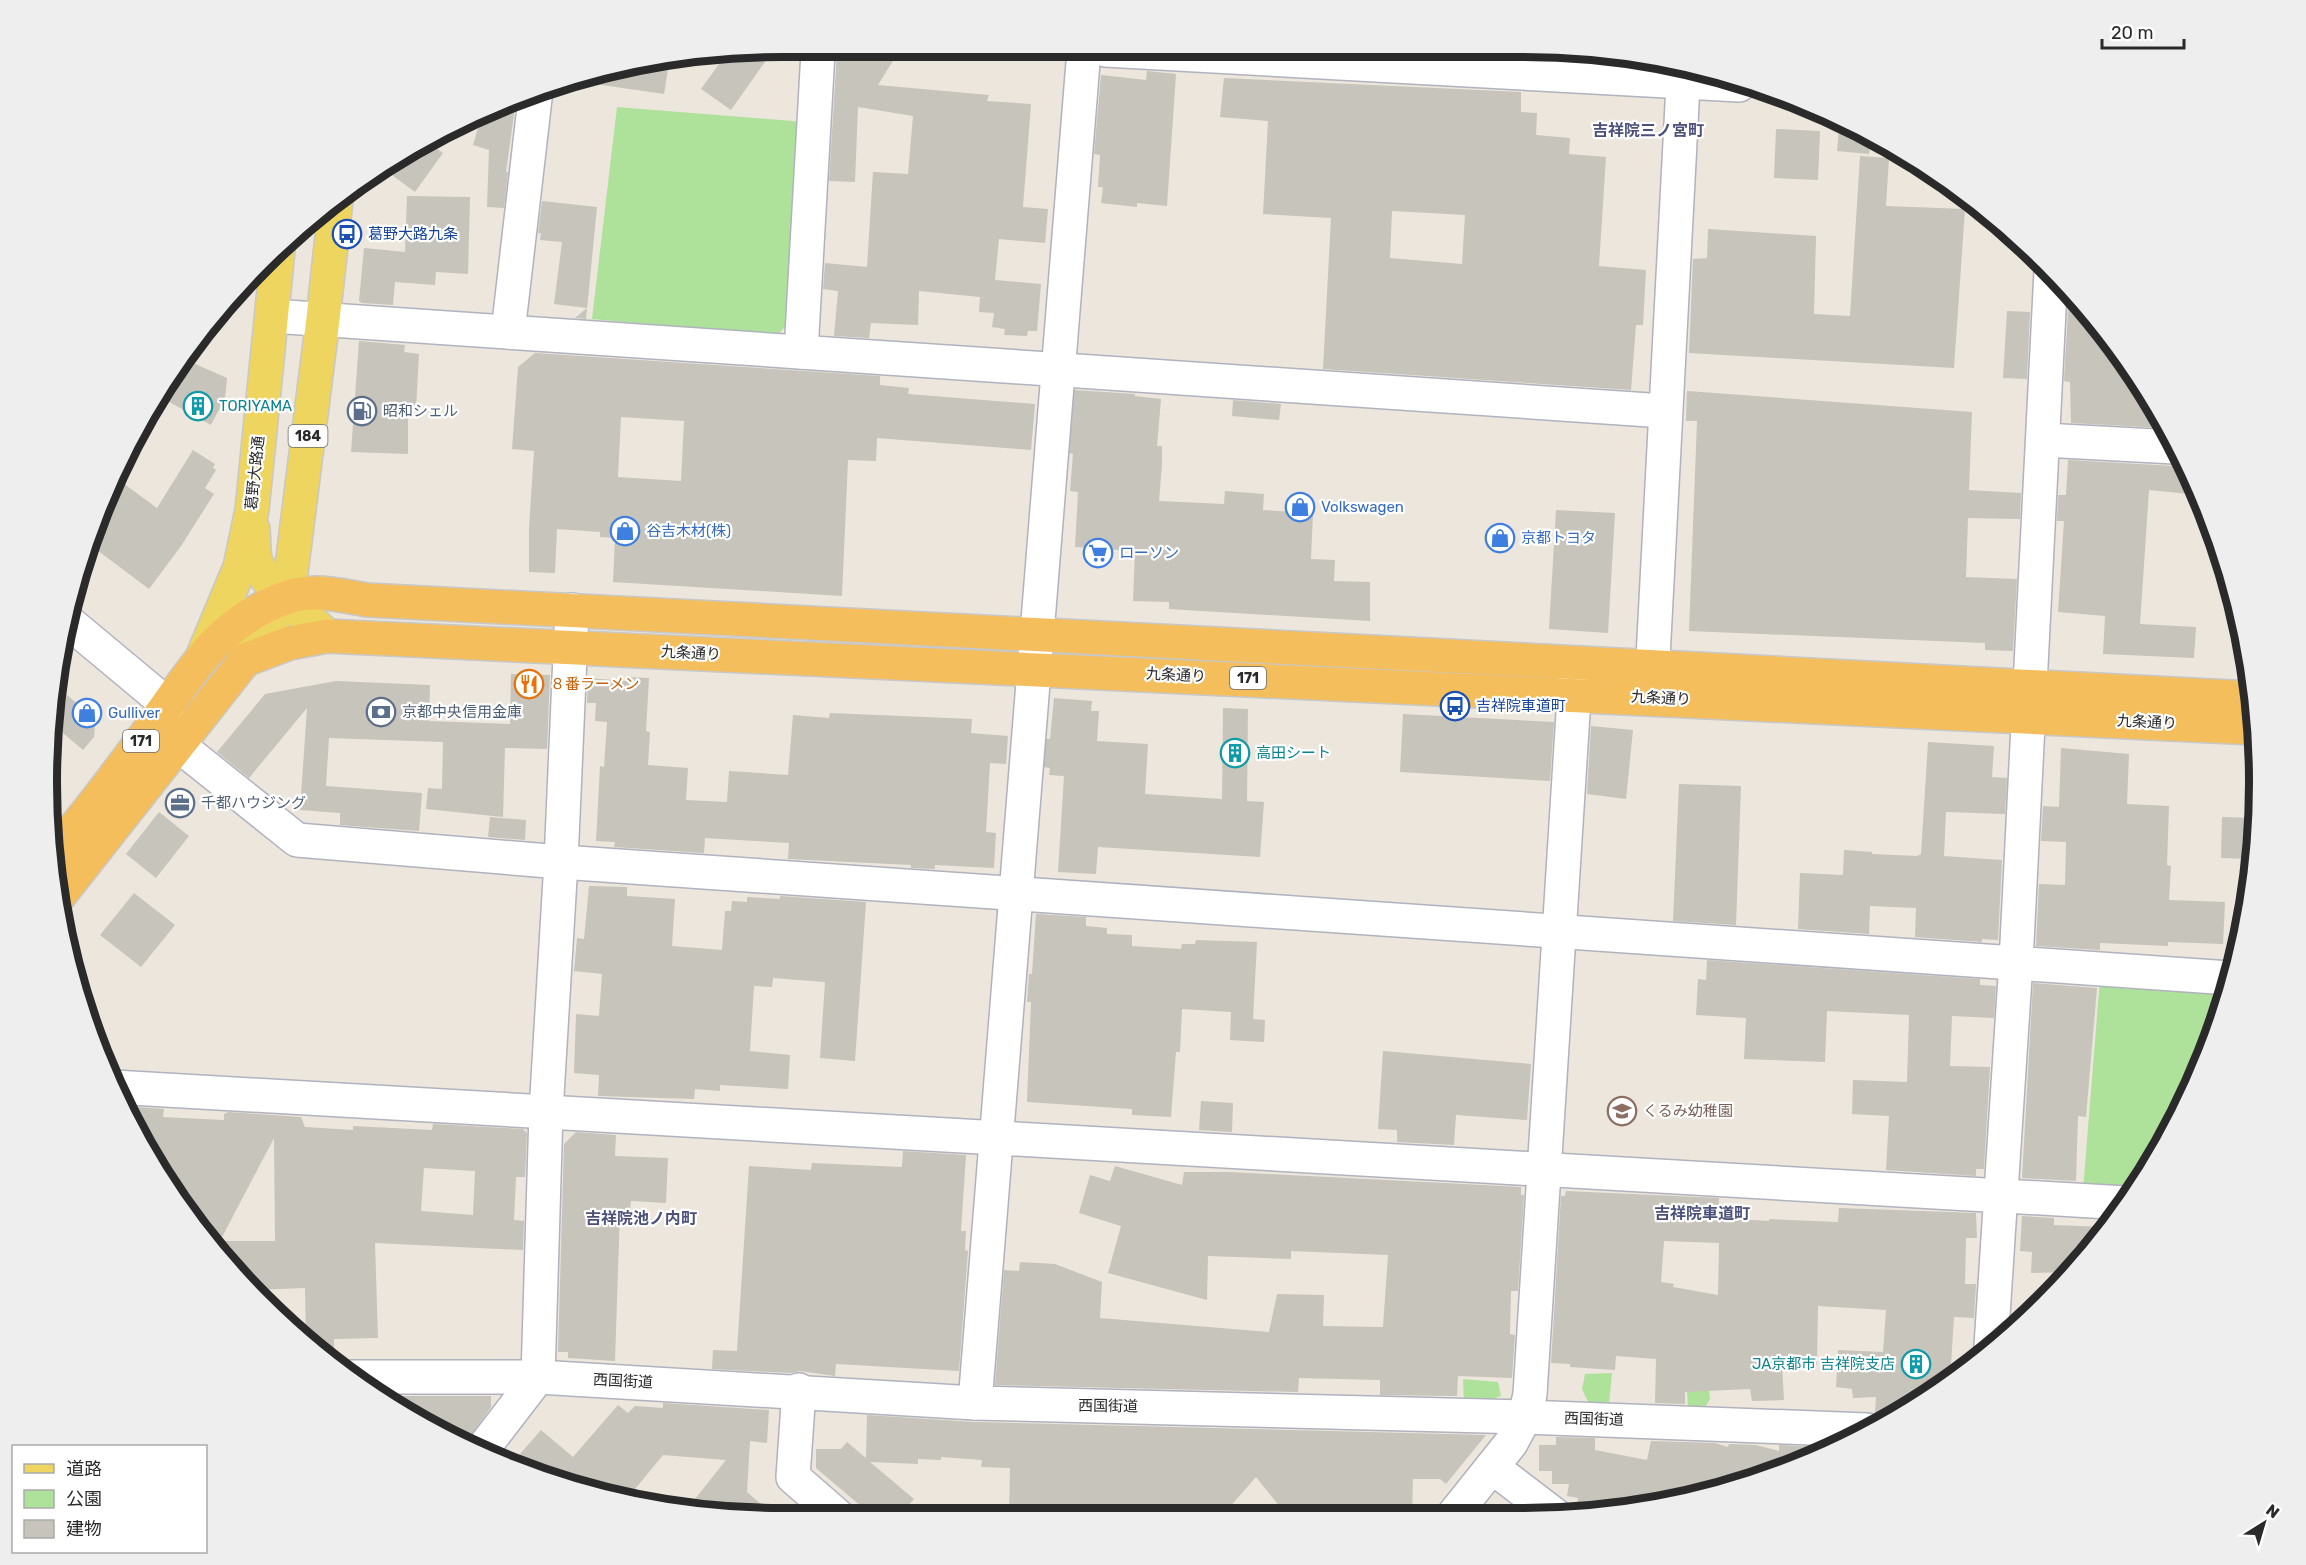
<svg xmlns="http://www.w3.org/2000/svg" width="2306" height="1565" font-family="Rubik,'Noto Sans JP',sans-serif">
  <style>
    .green { fill: #aee29a }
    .pitch { fill: #c1e996 }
    .building { fill: #c7c4bb; fill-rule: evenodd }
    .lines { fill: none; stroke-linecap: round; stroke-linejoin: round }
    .minor-casing { stroke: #b0b2be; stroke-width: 36 }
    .tertiary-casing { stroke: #b0b2be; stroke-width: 36 }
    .primary-casing { stroke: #c8c8c8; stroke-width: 36 }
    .trunk-casing { stroke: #c8c8c8; stroke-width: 36 }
    .minor { stroke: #fff; stroke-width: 33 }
    .tertiary { stroke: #fff; stroke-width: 33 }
    .primary { stroke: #eed560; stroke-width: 33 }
    .trunk { stroke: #f4be5c; stroke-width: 33 }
    .labels { text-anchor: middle; stroke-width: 4.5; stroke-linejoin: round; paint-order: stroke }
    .shield { fill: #fff; stroke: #6a6a6a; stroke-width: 1.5 }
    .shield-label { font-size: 14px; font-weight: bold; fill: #2a2a2a }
    .transit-label { font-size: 15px; fill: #164399; stroke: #fff; text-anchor: start }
    .culture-label { font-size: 15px; fill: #0d838f; stroke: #fff; text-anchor: start }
    .service-label { font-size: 15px; fill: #4e5e75; stroke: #fff; text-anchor: start }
    .street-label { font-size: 15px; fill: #2a2a2a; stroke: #fff }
    .shop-label { font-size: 15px; fill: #366cbe; stroke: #fff; text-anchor: start }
    .food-label { font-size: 15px; fill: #c56008; stroke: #fff; text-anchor: start }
    .education-label { font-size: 15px; fill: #785e54; stroke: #fff; text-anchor: start }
    .neighbourhood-label { font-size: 16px; font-weight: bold; fill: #4b517a; stroke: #fff }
    .rim { fill: none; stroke: #2a2a2a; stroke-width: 8 }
  </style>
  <rect width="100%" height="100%" fill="#ece6dd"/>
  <!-- green -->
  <g class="green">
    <polygon points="617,107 805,122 790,321 777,336 592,319"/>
    <polygon points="2100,979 2226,989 2204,1064 2136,1191 2083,1190"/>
    <polygon points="1707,1372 1710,1399 1706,1406 1688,1407 1687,1391"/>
    <polygon points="1612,1373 1609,1404 1589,1404 1582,1389 1585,1374"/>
    <polygon points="1463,1379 1498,1382 1501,1396 1481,1402 1464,1402"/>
  </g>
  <!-- pitch -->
  <polygon class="pitch" points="1479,47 1524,47 1649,59 1643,63 1480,50"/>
  <!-- building -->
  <g class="building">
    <polygon points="899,51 878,85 989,95 987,101 1031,104 1023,207 1048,209 1045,243 999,239 995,280 1041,284 1037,331 1028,331 1027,336 1004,335 1005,329 992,327 994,313 979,312 980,297 919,291 918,325 871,323 869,338 834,336 838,291 823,289 825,263 867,267 873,172 908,174 913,116 858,107 855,182 829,181 837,52"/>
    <polygon points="772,52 731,110 701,89 727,53"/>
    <polygon points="670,57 664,94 574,81 573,79"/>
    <polygon points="1147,71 1176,74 1167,206 1137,203 1137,207 1101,203 1103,187 1098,187 1100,155 1094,154 1101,75 1146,80"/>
    <path d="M1224 78 1521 92V112L1537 113 1536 135 1570 138 1569 154 1606 157 1599 266 1646 270 1643 325H1636L1631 390 1323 369 1331 218 1263 214 1268 121 1220 117ZM1392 211 1465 215 1462 264 1390 258Z"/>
    <polygon points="516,100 506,172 508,172 504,208 487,207 489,150 473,145 481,118"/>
    <polygon points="1840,119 1871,136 1869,154 1837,151"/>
    <polygon points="1776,129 1820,131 1818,180 1774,178"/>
    <polygon points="429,143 443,153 415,192 381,167"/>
    <polygon points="1860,156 1889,158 1886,206 1965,209 1954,368 1689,353 1693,259 1707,258 1708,229 1816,236 1814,314 1850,316"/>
    <polygon points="407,196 470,197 468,274 436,272 435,285 395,282 393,305 362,303 359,301 364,248 405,252"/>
    <polygon points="542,201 597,207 586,319 575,318 587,308 554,304 562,242 540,240 541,233 538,233"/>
    <polygon points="2069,292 2135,373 2164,428 2071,423 2070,382 2064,381"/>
    <polygon points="2007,311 2030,312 2027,379 2003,378"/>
    <polygon points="359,341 405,345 404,352 419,354 416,409 408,409 408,454 351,452"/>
    <path d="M535 353 880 376V385L909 388 908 394 1035 404 1031 450 877 438 876 461 848 460 842 596 613 582 615 538 600 537V532L557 529 555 573 529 572V528L534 451 512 449 518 367ZM621 417 684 421 681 481 618 477Z"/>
    <polygon points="184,359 227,378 225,398 211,425 162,398"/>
    <polygon points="1074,390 1135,394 1135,396 1161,399 1157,446 1162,446 1162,465 1159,501 1224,504 1225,491 1264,494 1263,510 1313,513 1311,559 1335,560 1334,581 1370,582 1370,621 1169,609 1169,602 1133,601 1135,551 1075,547 1078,492 1070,491 1073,454 1069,453"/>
    <polygon points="1687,391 1972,412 1969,490 2021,493 2020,519 1968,518 1966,577 2017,579 2013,651 1985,650 1985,643 1689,631 1697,421 1686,421"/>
    <polygon points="1233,400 1281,404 1279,420 1232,416"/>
    <polygon points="193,450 215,464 213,468 216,470 205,488 214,494 181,546 149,589 89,544 92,536 113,508 103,500 116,478 157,508"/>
    <polygon points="2068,460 2174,466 2184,464 2200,495 2149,490 2140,624 2196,627 2194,658 2103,654 2105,616 2058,612 2064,521 2057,521 2058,495 2066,495"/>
    <polygon points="1556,510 1615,513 1608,633 1549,629"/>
    <polygon points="511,674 550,675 547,749 505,748 503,817 426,809 428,788 442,789 443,742 329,738 326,786 422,793 419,831 340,825 340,813 300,810 307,708 249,778 217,752 265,694 336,681 430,685 429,721 510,724"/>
    <polygon points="628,677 649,678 646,731 650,732 648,765 688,768 686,800 727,802 729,771 788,775 793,715 829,718 830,713 972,719 971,733 1008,736 1006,764 990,763 986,832 996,833 994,868 935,865 935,869 911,868 911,865 788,859 789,843 705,838 704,853 614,847 615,842 596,841 600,766 604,767 607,722 595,721 596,703 587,703 588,678 627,681"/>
    <polygon points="55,685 92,716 95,725 94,737 83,750 50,722"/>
    <polygon points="1054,698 1092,701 1091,711 1099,711 1097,741 1148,744 1145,794 1222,799 1223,708 1248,709 1247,801 1264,802 1260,857 1098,847 1096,874 1058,872 1064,776 1049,775 1050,768 1043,767 1045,739 1050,739"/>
    <polygon points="1403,714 1554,722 1550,781 1400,772"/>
    <polygon points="1591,726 1633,730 1626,799 1587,794"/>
    <polygon points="1928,742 1994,746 1992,777 2007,778 2005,814 1946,812 1944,856 2002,860 1998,940 1982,939 1982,942 1915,937 1916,908 1870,906 1869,934 1798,929 1800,873 1843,875 1844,850 1872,852 1872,854 1917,856 1921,854"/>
    <polygon points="2061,748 2129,754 2127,804 2169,806 2167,865 2171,866 2169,900 2225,902 2223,944 2168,942 2168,946 2100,943 2100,950 2036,946 2039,884 2065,885 2066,842 2041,841 2043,806 2059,807"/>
    <polygon points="1679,784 1741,786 1736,925 1673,921"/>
    <polygon points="159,812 189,836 156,878 126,854"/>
    <polygon points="490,817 526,820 525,840 488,837"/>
    <polygon points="2222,817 2256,818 2252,859 2221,858"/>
    <polygon points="589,886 627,887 627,896 675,899 672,946 722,950 725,911 731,911 732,901 747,902 747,897 780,899 780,896 866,902 855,1061 820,1058 825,982 773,978 772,987 754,986 750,1051 790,1055 788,1089 720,1085 720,1091 695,1089 694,1099 598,1096 599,1075 574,1073 576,1014 599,1016 602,974 574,971 577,938 584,939"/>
    <polygon points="134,893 175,925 141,967 100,935"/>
    <polygon points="1036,914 1086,917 1086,926 1107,928 1107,934 1132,935 1132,946 1181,949 1182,944 1195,944 1196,940 1257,942 1253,1019 1265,1020 1264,1042 1230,1040 1231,1012 1182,1009 1180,1052 1176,1052 1171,1117 1132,1115 1132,1109 1027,1102 1031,1002 1027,1002 1029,974 1032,974"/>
    <polygon points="1707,960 1980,979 1980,985 1996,986 1994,1018 1952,1016 1950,1066 1990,1067 1984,1169 1976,1169 1976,1176 1886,1170 1889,1116 1852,1114 1853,1080 1907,1082 1909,1015 1827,1011 1825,1062 1744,1059 1746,1018 1696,1015 1698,979 1706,980"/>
    <polygon points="2033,983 2097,988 2086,1117 2078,1116 2076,1181 2022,1178"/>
    <polygon points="1383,1051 1531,1064 1527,1120 1456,1115 1454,1145 1397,1142 1397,1130 1378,1129"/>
    <polygon points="1201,1101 1233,1103 1232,1132 1199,1130"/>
    <path d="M123 1106 164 1109 163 1117 182 1118 224 1120V1114L228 1112 301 1117 305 1127 353 1130V1126L432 1130 433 1124 523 1129 527 1133 525 1177H516L514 1220 524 1221 523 1250 375 1243 378 1338 334 1339V1366L306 1341 305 1288 252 1290 145 1150ZM274 1138 275 1241H220ZM424 1168 475 1171 473 1215 421 1211Z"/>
    <polygon points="576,1132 616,1135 615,1156 668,1158 666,1203 631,1201 630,1211 620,1210 615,1361 568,1358 568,1352 558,1352 564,1144"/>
    <polygon points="903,1151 966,1155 961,1231 966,1231 965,1250 968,1251 959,1371 836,1364 835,1376 800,1371 791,1373 712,1369 713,1350 737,1351 749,1166 811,1170 812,1163 902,1167"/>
    <polygon points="1115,1166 1182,1185 1184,1172 1230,1172 1521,1187 1521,1195 1524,1195 1518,1291 1511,1291 1510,1334 1515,1335 1512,1378 1458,1376 1457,1396 1380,1395 1380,1380 1299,1378 1298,1392 995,1385 1004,1270 1019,1271 1020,1262 1055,1264 1102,1282 1100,1318 1269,1332 1277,1294 1324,1295 1323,1326 1383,1327 1388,1255 1291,1251 1291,1259 1208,1256 1207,1300 1108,1273 1121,1226 1079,1213 1090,1175 1110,1181"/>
    <path d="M1566 1191 1719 1198 1718 1218 1769 1221V1219L1838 1222 1839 1208 1976 1213 1977 1238H1966L1965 1284H1976L1974 1318 1954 1317 1950 1380 1933 1394 1889 1418 1880 1417 1875 1413 1876 1397 1853 1398 1852 1389 1836 1387 1838 1350 1883 1352 1886 1310 1818 1306 1817 1365H1782L1784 1400 1752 1401 1750 1389 1685 1392V1404L1655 1403 1656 1359 1616 1356 1615 1370 1570 1367V1364L1551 1363 1561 1196H1565ZM1664 1241 1719 1243 1718 1295 1673 1287 1674 1284 1661 1282Z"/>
    <polygon points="2022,1216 2054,1218 2054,1225 2106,1227 2069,1272 2031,1273 2032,1252 2020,1251"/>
    <polygon points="382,1396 491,1396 491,1407 464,1445"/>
    <polygon points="663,1403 769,1410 767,1443 750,1441 747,1492 777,1518 687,1509 726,1460 663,1455 626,1500 538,1470 520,1454 541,1430 573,1457 618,1405 628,1413 635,1406 663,1408"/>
    <polygon points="867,1415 974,1422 1486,1435 1446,1484 1440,1479 1413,1479 1412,1518 1289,1518 1256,1477 1220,1518 1009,1518 1010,1468 981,1467 982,1460 941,1457 941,1460 918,1459 918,1464 870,1462 914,1499 897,1518 875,1518 816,1468 816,1449 841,1449 847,1442 866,1458"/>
    <polygon points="1556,1437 1595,1438 1595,1450 1647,1460 1651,1441 1715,1443 1728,1447 1729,1444 1756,1445 1779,1451 1779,1445 1818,1447 1828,1450 1805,1462 1667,1504 1604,1511 1577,1505 1578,1498 1567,1496 1569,1484 1552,1484 1552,1471 1539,1471 1539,1445 1556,1445"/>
  </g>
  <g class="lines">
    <!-- minor casing -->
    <g class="minor-casing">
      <g id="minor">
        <polyline points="1105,50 1739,85"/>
        <polyline points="272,316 1664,411"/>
        <polyline points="508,332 536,90"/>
        <polyline points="801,352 818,52"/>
        <polyline points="2043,440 2175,447"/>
        <polyline points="66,620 168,705"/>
        <polyline points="1651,696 1684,66"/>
        <polyline points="157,728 297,840 561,862 2230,978"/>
        <polyline points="114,1087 2126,1203"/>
        <polyline points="1991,1346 2016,962 2051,271"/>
        <polyline points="351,1377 538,1377 975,1403 1525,1417 1867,1430"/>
        <polyline points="799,1390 793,1477 840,1518"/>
        <path d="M975 1403C1009 952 1045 501 1084 50"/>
        <polyline points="1525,1417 1530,1394 1576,666"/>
        <polyline points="481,1451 538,1377 546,1112 561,862 572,610"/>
        <polyline points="1492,1467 1555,1515"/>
      </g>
    </g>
    <!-- tertiary casing -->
    <g class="tertiary-casing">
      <polyline id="tertiary" points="1451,1518 1511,1443 1525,1417"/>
    </g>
    <!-- primary casing -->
    <g class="primary-casing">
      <g id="primary">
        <path d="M253 529C254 539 253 553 256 562 264 583 309 618 327 636"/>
        <polyline points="204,653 240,567 252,510 278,250"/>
        <polyline points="245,660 288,597 323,319 336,200"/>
      </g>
    </g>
    <!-- trunk casing -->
    <g class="trunk-casing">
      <g id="trunk">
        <path d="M56 851C90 810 122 768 153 725 194 670 217 623 285 598 311 588 341 595 367 600 995 630 1623 667 2251 698"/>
        <polyline points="59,896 245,660 290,643 327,636 2254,728"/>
      </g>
    </g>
    <!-- minor -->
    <use href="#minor" class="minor"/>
    <!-- tertiary -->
    <use href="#tertiary" class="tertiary"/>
    <!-- primary -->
    <use href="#primary" class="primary"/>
    <!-- trunk -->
    <use href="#trunk" class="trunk"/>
  </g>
  <!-- icons -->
  <defs>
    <g id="bus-ring" transform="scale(1.5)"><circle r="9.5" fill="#fff" stroke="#1a4fb4" stroke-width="1.5"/><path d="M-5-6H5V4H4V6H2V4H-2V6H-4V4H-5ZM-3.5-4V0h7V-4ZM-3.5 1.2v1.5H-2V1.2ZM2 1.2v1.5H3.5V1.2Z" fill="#1a4fb4"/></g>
    <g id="building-ring" transform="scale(1.5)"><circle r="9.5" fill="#fff" stroke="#0f9aa8" stroke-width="1.5"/><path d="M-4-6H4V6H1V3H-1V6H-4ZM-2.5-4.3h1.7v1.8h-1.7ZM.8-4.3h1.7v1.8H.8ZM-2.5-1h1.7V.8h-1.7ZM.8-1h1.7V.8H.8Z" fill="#0f9aa8"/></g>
    <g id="fuel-ring" transform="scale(1.5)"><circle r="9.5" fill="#fff" stroke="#5c6f8a" stroke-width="1.5"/><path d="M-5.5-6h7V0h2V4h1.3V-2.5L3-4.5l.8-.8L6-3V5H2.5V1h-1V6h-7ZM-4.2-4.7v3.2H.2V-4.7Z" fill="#5c6f8a"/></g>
    <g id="shop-ring" transform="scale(1.5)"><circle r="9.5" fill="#fff" stroke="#3f7fe0" stroke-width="1.5"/><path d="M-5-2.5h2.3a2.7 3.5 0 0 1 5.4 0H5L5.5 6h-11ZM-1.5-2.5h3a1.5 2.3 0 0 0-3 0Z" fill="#3f7fe0"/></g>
    <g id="supermarket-ring" transform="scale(1.5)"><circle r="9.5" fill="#fff" stroke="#3f7fe0" stroke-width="1.5"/><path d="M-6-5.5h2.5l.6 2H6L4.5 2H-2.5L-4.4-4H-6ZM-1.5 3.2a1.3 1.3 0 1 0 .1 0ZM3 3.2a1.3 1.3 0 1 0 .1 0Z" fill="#3f7fe0"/></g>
    <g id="restaurant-ring" transform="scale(1.5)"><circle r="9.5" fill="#fff" stroke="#e8710a" stroke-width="1.5"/><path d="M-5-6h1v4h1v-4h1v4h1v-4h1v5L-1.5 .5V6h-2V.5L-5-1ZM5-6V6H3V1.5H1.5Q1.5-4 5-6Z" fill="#e8710a"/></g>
    <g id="bank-ring" transform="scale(1.5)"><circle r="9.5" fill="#fff" stroke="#5c6f8a" stroke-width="1.5"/><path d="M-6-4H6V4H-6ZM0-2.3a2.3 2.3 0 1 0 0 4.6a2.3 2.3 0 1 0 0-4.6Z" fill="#5c6f8a"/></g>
    <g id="office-ring" transform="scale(1.5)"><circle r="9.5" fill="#fff" stroke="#5c6f8a" stroke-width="1.5"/><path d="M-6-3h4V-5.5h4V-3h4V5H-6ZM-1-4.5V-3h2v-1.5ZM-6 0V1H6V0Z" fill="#5c6f8a"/></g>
    <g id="school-ring" transform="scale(1.5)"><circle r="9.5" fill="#fff" stroke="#8d6e63" stroke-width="1.5"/><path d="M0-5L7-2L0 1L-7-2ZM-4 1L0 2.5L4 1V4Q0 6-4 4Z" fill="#8d6e63"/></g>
  </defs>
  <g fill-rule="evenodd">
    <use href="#bus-ring" x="347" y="234"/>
    <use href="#building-ring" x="198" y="406"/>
    <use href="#fuel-ring" x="362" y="411"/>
    <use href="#shop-ring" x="1300" y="507"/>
    <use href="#shop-ring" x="625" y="531"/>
    <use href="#shop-ring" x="1500" y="538"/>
    <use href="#supermarket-ring" x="1098" y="553"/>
    <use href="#restaurant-ring" x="529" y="684"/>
    <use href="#bus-ring" x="1455" y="706"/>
    <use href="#bank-ring" x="381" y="712"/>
    <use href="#shop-ring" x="87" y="713"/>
    <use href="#building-ring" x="1235" y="753"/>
    <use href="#office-ring" x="180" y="803"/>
    <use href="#school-ring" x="1622" y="1111"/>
    <use href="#building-ring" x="1916" y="1364"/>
  </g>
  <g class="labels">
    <!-- shield labels -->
    <g class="shield">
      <rect x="288.5" y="425" width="39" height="22" rx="4.5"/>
      <rect x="1230" y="667" width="36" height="22" rx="4.5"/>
      <rect x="123" y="730" width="36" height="22" rx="4.5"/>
    </g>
    <g class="shield-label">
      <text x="308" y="441">184</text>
      <text x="1248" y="683">171</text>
      <text x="141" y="746">171</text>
    </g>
    <!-- transit labels -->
    <g class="transit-label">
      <text x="368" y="239">葛野大路九条</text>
      <text x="1476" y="711">吉祥院車道町</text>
    </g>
    <!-- culture labels -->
    <g class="culture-label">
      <text x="219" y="411">TORIYAMA</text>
      <text x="1256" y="758">高田シート</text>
      <text x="1895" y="1369" text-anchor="end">JA京都市 吉祥院支店</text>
    </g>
    <!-- service labels -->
    <g class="service-label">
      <text x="383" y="416">昭和シェル</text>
      <text x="402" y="717">京都中央信用金庫</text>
      <text x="201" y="808">千都ハウジング</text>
    </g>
    <!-- street labels -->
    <g class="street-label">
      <text transform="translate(255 473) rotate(-84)" y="5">葛野大路通</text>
      <text transform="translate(691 653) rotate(3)" y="5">九条通り</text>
      <text transform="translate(1176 675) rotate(3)" y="5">九条通り</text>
      <text transform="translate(1661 698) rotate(3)" y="5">九条通り</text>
      <text transform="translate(2147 722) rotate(3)" y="5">九条通り</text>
      <text transform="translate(623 1381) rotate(3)" y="5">西国街道</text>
      <text transform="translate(1108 1406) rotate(1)" y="5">西国街道</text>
      <text transform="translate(1594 1419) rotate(2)" y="5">西国街道</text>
    </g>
    <!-- shop labels -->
    <g class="shop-label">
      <text x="1321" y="512">Volkswagen</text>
      <text x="646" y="536">谷吉木材(株)</text>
      <text x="1521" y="543">京都トヨタ</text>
      <text x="1119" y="558">ローソン</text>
      <text x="108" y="718">Gulliver</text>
    </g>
    <!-- food labels -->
    <g class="food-label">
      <text x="550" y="689">８番ラーメン</text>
    </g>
    <!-- education labels -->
    <g class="education-label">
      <text x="1643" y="1116">くるみ幼稚園</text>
    </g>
    <!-- neighbourhood labels -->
    <g class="neighbourhood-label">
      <text x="1648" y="136">吉祥院三ノ宮町</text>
      <text x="1702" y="1219">吉祥院車道町</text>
      <text x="641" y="1224">吉祥院池ノ内町</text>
    </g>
  </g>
  <!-- crop -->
  <path d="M0 0H2306V1565H0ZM782 57H1524A725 725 0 0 1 2249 782V783A725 725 0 0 1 1524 1508H782A725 725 0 0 1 57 783V782A725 725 0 0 1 782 57Z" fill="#eee" fill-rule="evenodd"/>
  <path class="rim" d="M782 57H1524A725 725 0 0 1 2249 782V783A725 725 0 0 1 1524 1508H782A725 725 0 0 1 57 783V782A725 725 0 0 1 782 57Z"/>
  <!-- legend -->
  <rect x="12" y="1445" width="195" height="108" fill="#ffffff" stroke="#aaaaaa" stroke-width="1.5"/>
  <rect x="24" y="1464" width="30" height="9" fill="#eed560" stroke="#aaaaaa" stroke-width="1.5"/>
  <text x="66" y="1475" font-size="18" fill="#2a2a2a">道路</text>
  <rect x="24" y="1490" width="30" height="18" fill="#aee29a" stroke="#aaaaaa" stroke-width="1.5"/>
  <text x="66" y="1505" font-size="18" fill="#2a2a2a">公園</text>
  <rect x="24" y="1520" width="30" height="18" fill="#c7c4bb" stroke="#aaaaaa" stroke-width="1.5"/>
  <text x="66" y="1535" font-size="18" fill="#2a2a2a">建物</text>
  <!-- north arrow -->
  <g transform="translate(2264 1523) rotate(37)" stroke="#ffffff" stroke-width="4.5" paint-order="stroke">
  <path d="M0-4.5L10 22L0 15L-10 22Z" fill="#2a2a2a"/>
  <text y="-9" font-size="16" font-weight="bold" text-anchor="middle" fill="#2a2a2a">N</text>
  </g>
  <!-- scale -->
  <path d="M2102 39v9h82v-9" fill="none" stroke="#2a2a2a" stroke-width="3"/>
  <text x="2111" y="39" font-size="18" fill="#2a2a2a" stroke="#ffffff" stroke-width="4.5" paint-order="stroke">20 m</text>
</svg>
